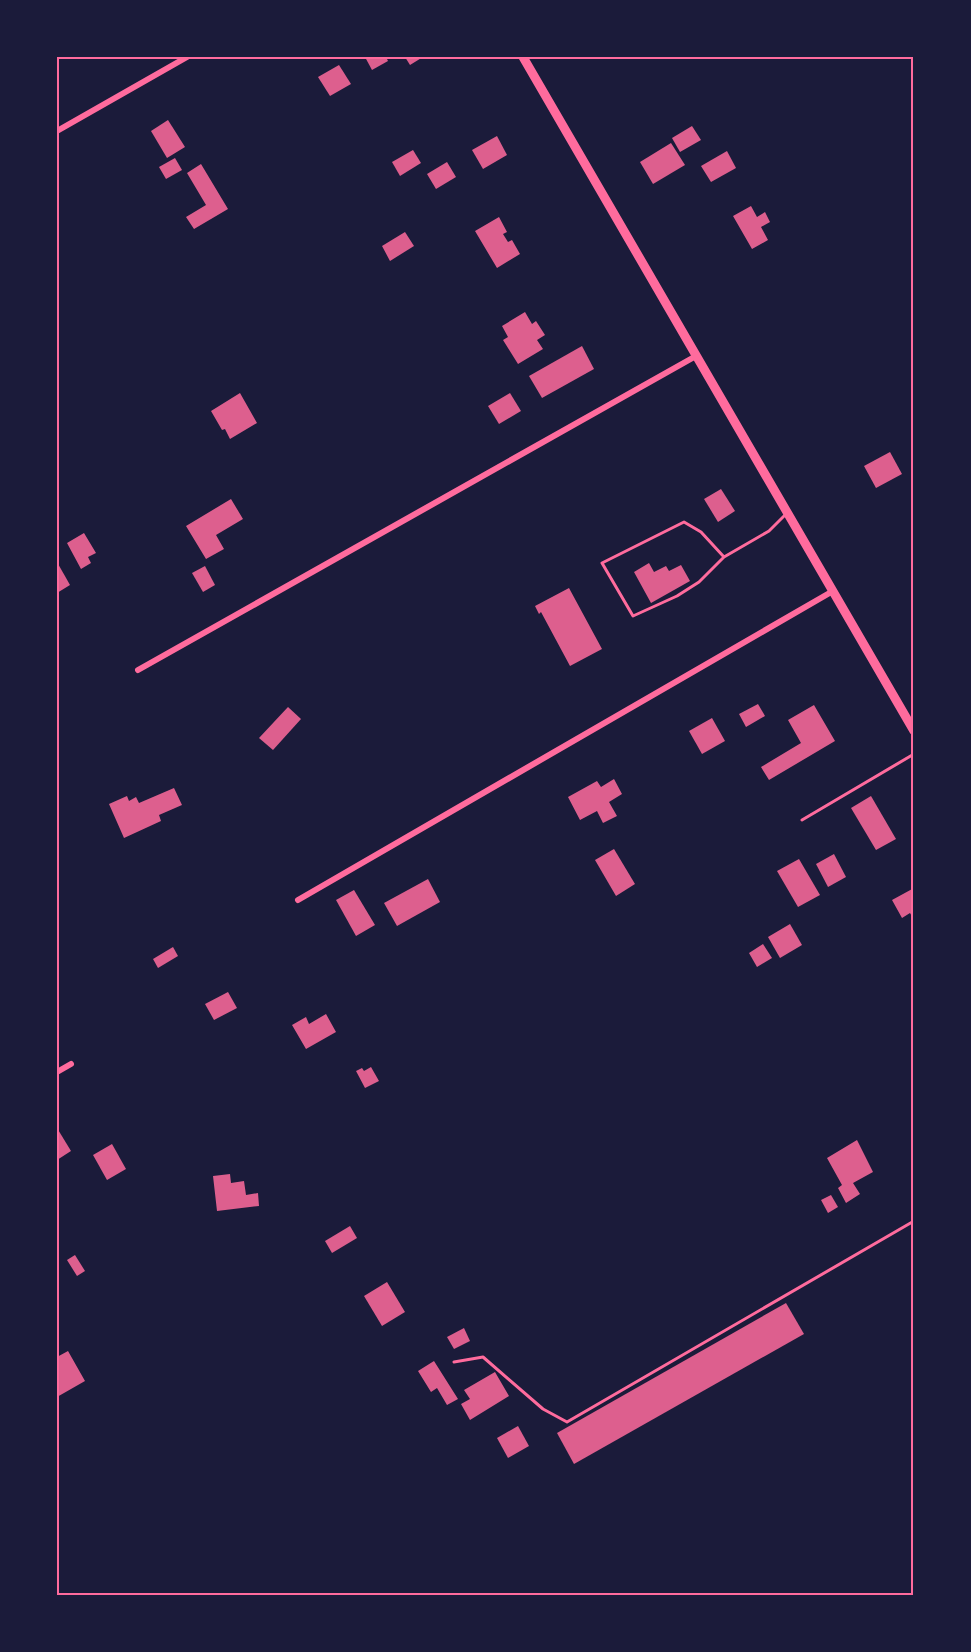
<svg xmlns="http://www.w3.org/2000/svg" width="971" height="1652" font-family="Montserrat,sans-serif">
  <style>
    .building { fill: #dd5f8e }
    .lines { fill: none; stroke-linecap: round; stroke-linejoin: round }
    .service { stroke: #ff6b9d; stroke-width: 3 }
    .minor { stroke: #ff6b9d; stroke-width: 6 }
    .secondary { stroke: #ff6b9d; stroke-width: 9 }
    .neatline { fill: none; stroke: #ff6b9d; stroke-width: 2 }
  </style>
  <rect width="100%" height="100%" fill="#1b1b3a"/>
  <!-- building -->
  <g class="building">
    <polygon points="365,57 386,57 388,61 372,70"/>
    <polygon points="405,57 423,57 410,65"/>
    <polygon points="339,65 351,84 330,96 318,77"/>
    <polygon points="168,120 185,147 167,158 151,131"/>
    <polygon points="692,126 701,140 680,152 672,138"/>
    <polygon points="497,136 507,155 483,169 472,150"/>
    <polygon points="671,143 685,165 653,184 640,162"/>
    <polygon points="413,150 421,163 400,176 392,162"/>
    <polygon points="727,151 736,168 711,182 701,166"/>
    <polygon points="175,158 182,170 166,179 159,167"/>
    <polygon points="447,162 456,177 436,189 427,174"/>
    <polygon points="201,164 228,209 194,229 186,217 206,205 187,173"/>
    <polygon points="751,206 757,217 765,212 770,222 761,227 768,240 752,249 733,216"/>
    <polygon points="499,217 507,232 503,234 508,242 512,240 520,254 497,268 475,231"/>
    <polygon points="405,232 414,246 390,261 382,246"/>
    <polygon points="525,312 532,324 536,321 545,335 537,340 543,349 518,364 503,340 508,337 502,326"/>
    <polygon points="582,346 594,369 542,398 529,376"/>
    <polygon points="240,393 257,423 230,439 225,429 222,430 211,411"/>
    <polygon points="510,393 521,411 499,424 488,406"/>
    <polygon points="890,452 902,474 876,488 864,466"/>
    <polygon points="721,489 735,511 718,522 704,499"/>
    <polygon points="231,499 243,519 216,535 224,549 206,559 186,526"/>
    <polygon points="84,533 96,553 88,557 91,563 81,569 67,543"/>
    <polygon points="57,562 70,585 57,593"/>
    <polygon points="649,563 654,572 666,566 669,571 681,565 690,581 651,603 634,572"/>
    <polygon points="205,566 215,585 203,592 192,573"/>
    <polygon points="569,588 602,649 570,666 541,612 539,614 535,606"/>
    <polygon points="758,704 765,716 746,727 739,714"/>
    <polygon points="814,705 835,741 769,780 761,767 801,743 788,720"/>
    <polygon points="288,707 301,719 273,750 259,738"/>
    <polygon points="712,718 725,741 702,754 689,731"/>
    <polygon points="614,779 622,794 609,802 617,816 603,823 597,811 580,820 568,797 597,781 601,787"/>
    <polygon points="174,788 182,805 159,815 161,821 124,838 109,804 127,796 129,801 136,797 139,803"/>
    <polygon points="871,796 896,839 876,850 851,808"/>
    <polygon points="614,849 635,884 616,896 595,860"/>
    <polygon points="834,854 846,877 828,887 816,864"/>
    <polygon points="799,859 820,895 798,907 777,871"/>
    <polygon points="428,879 440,902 397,926 384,903"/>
    <polygon points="914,888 914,920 910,913 902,918 892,900"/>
    <polygon points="354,890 375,925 356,936 336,900"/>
    <polygon points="790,924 802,945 780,958 768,937"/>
    <polygon points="763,944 772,958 757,967 749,953"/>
    <polygon points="173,947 178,956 158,968 153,959"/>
    <polygon points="228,992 237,1008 214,1020 205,1004"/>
    <polygon points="326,1014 336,1032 306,1049 292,1025 306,1017 309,1024"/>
    <polygon points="371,1067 379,1081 365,1088 356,1071 362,1068 364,1071"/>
    <polygon points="57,1128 71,1151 57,1160"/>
    <polygon points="857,1140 873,1172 853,1183 860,1194 846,1203 838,1188 842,1185 827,1158"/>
    <polygon points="112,1144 126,1169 107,1180 93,1155"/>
    <polygon points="230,1174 231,1183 244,1181 246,1195 258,1193 259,1206 217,1211 213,1176"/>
    <polygon points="831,1195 838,1207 828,1213 821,1200"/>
    <polygon points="350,1226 357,1238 332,1253 325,1241"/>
    <polygon points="75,1255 85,1271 77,1276 67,1260"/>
    <polygon points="387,1282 405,1312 382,1326 364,1296"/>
    <polygon points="786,1303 804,1334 574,1464 557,1433"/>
    <polygon points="464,1328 470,1341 454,1349 447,1337"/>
    <polygon points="68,1351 85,1381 57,1397 57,1362 59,1361 57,1357"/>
    <polygon points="434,1361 458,1399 447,1405 437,1388 431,1392 418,1371"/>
    <polygon points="495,1372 509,1396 470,1420 461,1404 470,1399 464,1390"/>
    <polygon points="518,1426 529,1446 508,1458 497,1438"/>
  </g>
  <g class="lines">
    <!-- service -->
    <g class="service">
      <polyline points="724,557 701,532 684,522 602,563 633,616 677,596 699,582 724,557 769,531 786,514"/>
      <polyline points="802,820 914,754"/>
      <polyline points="454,1362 483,1357 543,1409 567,1422 914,1221"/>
    </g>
    <!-- minor -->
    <g class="minor">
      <polyline points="57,131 187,57"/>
      <polyline points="138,670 696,356"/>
      <polyline points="298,900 833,591"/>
      <polyline points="57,1072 71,1064"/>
    </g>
    <!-- secondary -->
    <polyline class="secondary" points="523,57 914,731"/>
  </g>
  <!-- border -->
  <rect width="971" height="1652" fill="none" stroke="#1b1b3a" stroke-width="117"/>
  <rect x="58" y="58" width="854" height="1536" class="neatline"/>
</svg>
